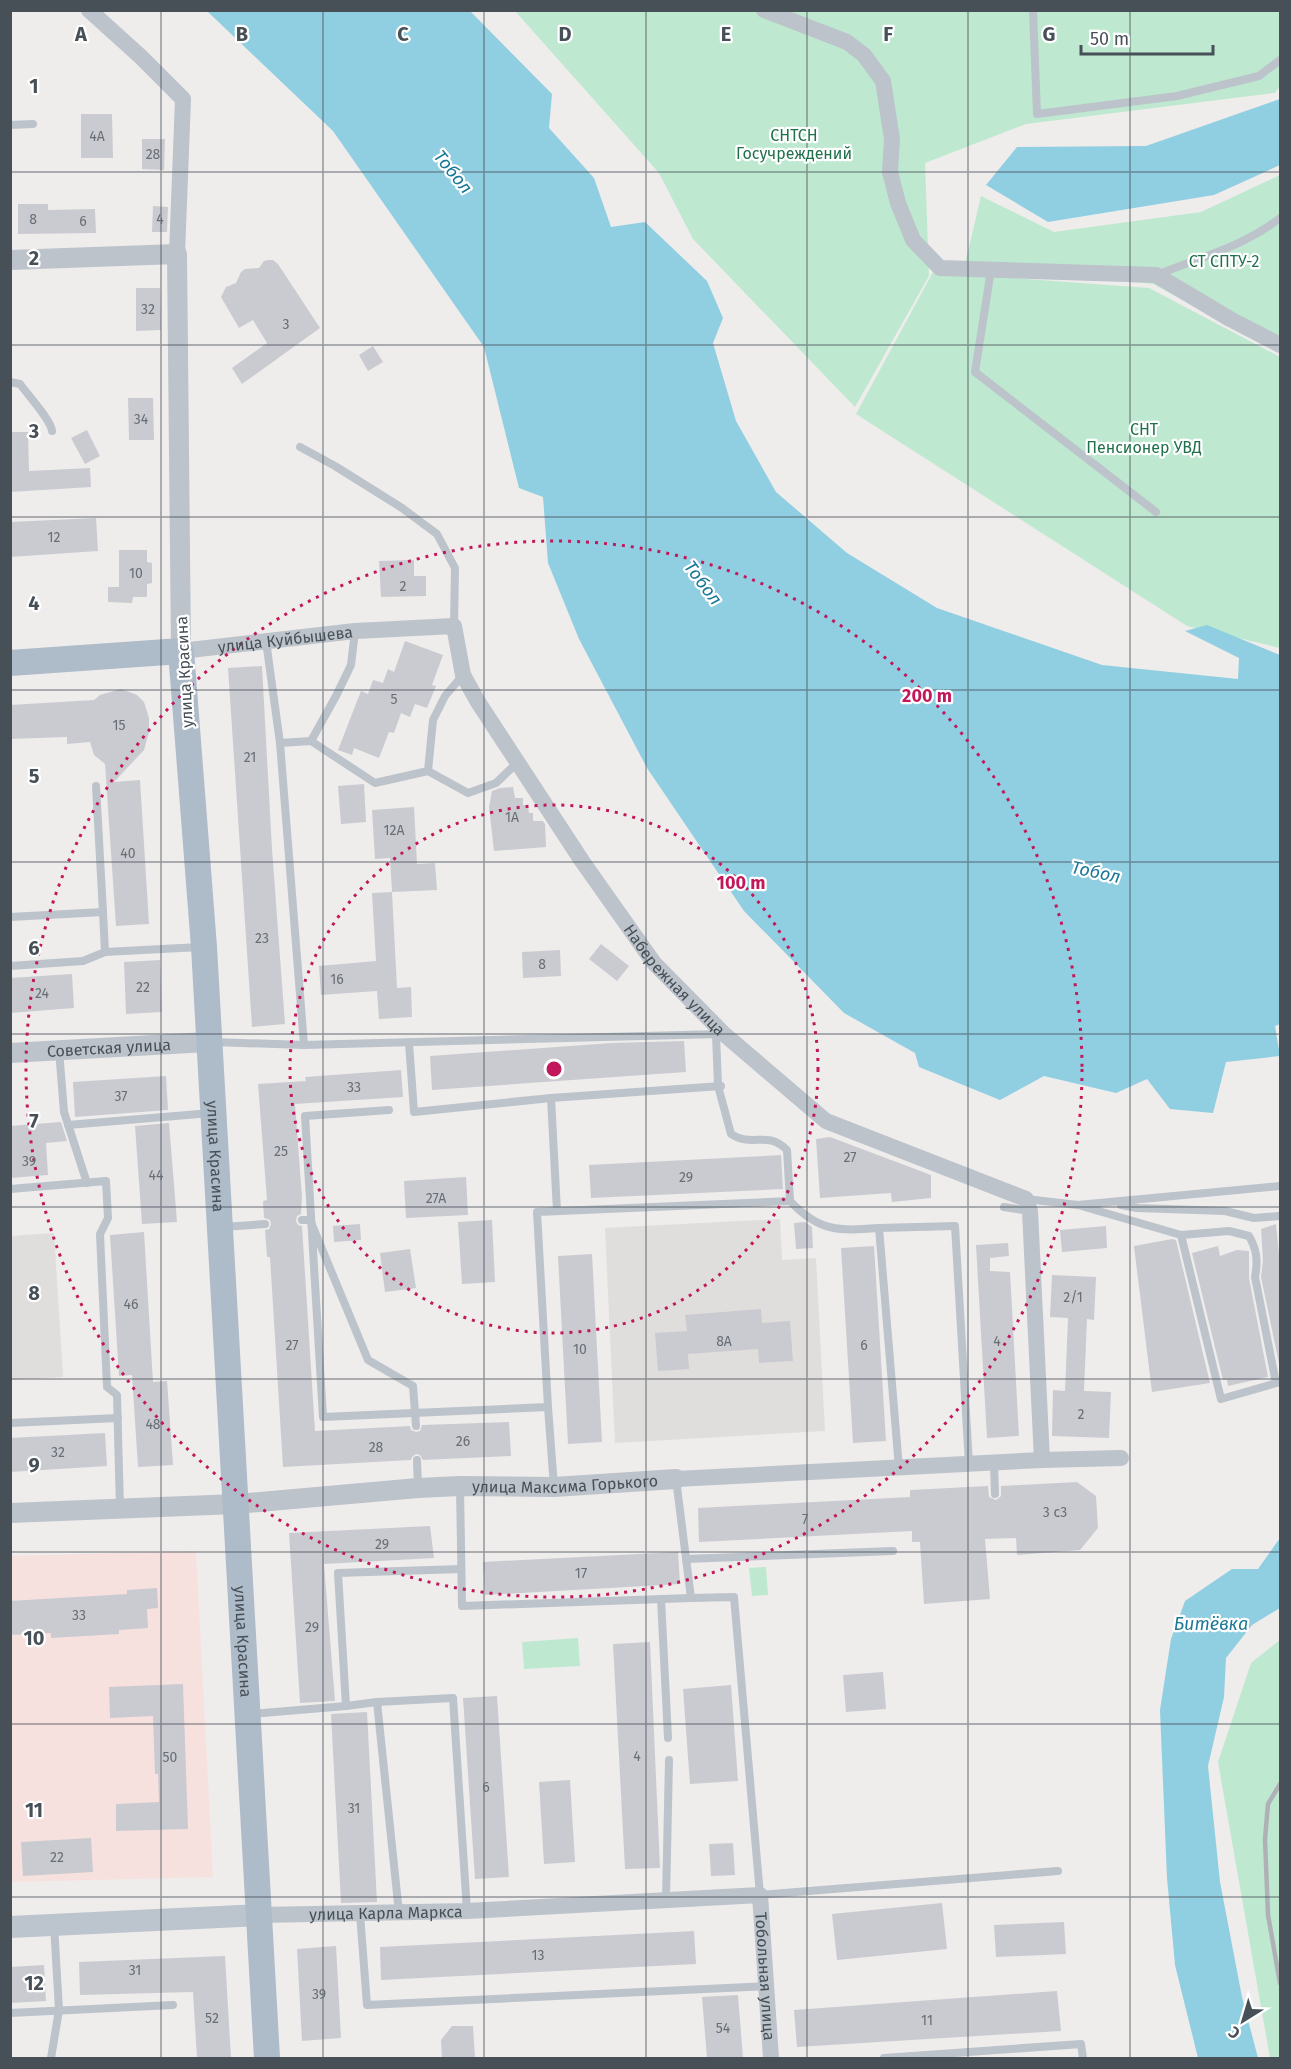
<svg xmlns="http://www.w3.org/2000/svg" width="1291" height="2069" font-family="'Fira Sans',sans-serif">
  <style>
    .education { fill: #e0dddd }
    .medical { fill: #f7e1de }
    .green { fill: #bee9d0 }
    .water { fill: #90cee1 }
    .building { fill: #cacbd1 }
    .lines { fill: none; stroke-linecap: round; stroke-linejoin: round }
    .service { stroke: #bcc3ca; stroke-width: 8 }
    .minor { stroke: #bcc3ca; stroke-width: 16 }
    .tertiary { stroke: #bcc3ca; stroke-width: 20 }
    .secondary { stroke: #bcc4ce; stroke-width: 22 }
    .primary { stroke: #aebbc9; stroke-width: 26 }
    .rail { stroke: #afb1b6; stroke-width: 4.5 }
    .grid { fill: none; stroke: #474f57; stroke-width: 1.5; stroke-opacity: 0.55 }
    .ring { fill: none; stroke: #c2185b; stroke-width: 3; stroke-dasharray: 3 6 }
    .labels { text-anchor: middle; stroke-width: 4.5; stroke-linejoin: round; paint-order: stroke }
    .number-label { font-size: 14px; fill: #686e76 }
    .park-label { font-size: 16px; fill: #20704b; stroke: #fff }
    .street-label { font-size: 16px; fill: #474f57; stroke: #fff }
    .water-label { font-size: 18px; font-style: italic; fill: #1b7896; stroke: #fff }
    .grid-label { font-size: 20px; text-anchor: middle; font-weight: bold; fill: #474f57; stroke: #fff; stroke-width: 4.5; stroke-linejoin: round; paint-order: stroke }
    .centre { fill: #c2185b; stroke: #fff; stroke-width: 3 }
    .ring-label { font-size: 18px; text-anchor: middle; font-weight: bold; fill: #c2185b; stroke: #fff; stroke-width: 4.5; stroke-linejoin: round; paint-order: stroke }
  </style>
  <rect width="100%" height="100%" fill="#efecec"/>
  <!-- education -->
  <g class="education">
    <polygon points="780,1219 782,1260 816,1258 825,1431 615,1443 605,1228"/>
    <polygon points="54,1233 63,1377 11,1380 11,1236"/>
  </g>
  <!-- medical -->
  <polygon class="medical" points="196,1551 213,1877 11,1882 10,1556"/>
  <!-- green -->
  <g class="green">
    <polygon points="515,11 1280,11 1280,86 1275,93 1026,124 925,163 929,276 855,407 693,239 659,173"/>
    <polygon points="1280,175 1280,352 1153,284 965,264 981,196 1054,232 1201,212"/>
    <polygon points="933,272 1149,288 1280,357 1280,648 1187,626 856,414"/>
    <polygon points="766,1567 768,1595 752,1596 749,1568"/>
    <polygon points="578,1638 580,1666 524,1669 522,1642"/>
    <polygon points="1280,1640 1280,2058 1270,2058 1218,1762 1251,1663"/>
  </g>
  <!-- water -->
  <g class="water">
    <polygon points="207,11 470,11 552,94 549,128 594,178 611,227 645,222 707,281 723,318 713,343 736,421 776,492 847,553 937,608 1102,665 1238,679 1239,658 1185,631 1207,625 1280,655 1280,1024 1275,1026 1280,1056 1226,1062 1213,1113 1170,1109 1147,1079 1116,1093 1044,1076 1000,1100 919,1067 915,1053 844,1013 744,911 647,768 579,639 548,563 543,497 519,488 484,347 333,131"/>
    <polygon points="1280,99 1280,165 1214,195 1048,222 986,185 1017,147 1146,146"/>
    <polygon points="1280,1538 1280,1608 1252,1625 1226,1658 1224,1697 1208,1766 1220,1882 1242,1997 1258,2058 1198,2058 1175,1965 1167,1878 1160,1710 1171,1639 1185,1601 1232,1569 1258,1569"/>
  </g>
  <!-- building -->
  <g class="building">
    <polygon points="81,114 112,114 113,158 81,158"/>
    <polygon points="142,139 165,139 164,170 142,169"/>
    <polygon points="18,204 48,204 48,210 95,209 96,233 18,234"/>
    <polygon points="153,206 168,207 167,232 152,232"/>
    <polygon points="268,260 273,260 278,264 320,328 242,384 232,368 267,343 253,320 239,328 221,297 226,287 236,283 241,272 245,269 259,268 264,261"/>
    <polygon points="136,288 160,288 161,330 136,331"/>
    <polygon points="373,346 383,362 368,371 359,355"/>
    <polygon points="128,398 153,398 154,440 129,440"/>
    <polygon points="87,430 100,456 85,464 71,438"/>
    <polygon points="10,432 28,432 29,471 90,468 91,487 10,492"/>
    <polygon points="96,518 98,551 10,557 10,522"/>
    <polygon points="119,550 147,550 147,562 152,563 152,583 147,584 147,597 133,597 132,603 108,602 108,587 119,587"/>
    <polygon points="414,560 414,576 426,576 426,596 381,597 379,561"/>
    <polygon points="405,641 443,655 432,685 436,686 427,708 415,704 410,717 401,713 394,733 389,732 379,758 354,748 352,755 338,750 361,691 368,694 373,680 383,683 388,669 394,672"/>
    <polygon points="262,666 272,849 285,1024 252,1027 228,668"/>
    <polygon points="121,689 137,695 144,702 149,718 149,732 144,750 114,782 140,780 149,924 116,926 105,764 94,755 90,742 67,744 67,737 10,739 10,705 94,700 100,695"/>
    <polygon points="364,784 366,822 341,824 338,786"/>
    <polygon points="513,787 515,798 523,798 523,805 528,806 529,813 533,813 533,821 543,821 545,824 546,847 494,851 489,807 492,791 500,788"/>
    <polygon points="414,807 417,864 435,863 437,890 392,892 390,858 375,859 372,810"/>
    <polygon points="392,892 397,988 411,987 412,1017 379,1019 377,991 321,995 319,966 376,961 372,893"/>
    <polygon points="601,944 629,966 617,981 589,959"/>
    <polygon points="560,950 561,976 523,978 522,952"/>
    <polygon points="160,960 162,1012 126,1014 124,962"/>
    <polygon points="72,974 74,1008 10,1013 10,978"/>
    <polygon points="684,1041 686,1072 432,1090 430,1056 612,1043"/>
    <polygon points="401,1070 403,1097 295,1104 302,1197 301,1214 297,1216 296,1221 298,1225 302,1226 315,1431 410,1426 411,1430 416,1432 420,1431 422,1425 509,1422 511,1456 423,1460 420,1455 416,1454 412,1457 411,1460 283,1467 270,1257 267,1257 265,1230 269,1229 271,1224 270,1220 264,1218 263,1201 267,1200 258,1084 306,1081 305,1077"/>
    <polygon points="166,1076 168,1110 75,1117 73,1082"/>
    <polygon points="61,1122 67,1141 46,1143 48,1175 10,1178 10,1126"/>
    <polygon points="169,1123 177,1222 142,1224 135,1126"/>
    <polygon points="830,1137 931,1175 931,1198 892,1202 891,1193 820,1198 816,1139"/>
    <polygon points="781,1155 783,1189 591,1198 589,1165"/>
    <polygon points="466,1177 468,1215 406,1218 404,1181"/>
    <polygon points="492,1220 495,1282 462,1284 458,1222"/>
    <polygon points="805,1222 812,1227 813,1248 796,1249 794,1223"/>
    <polygon points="360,1224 361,1240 334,1242 333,1226"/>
    <polygon points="1276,1224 1281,1274 1281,1373 1261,1277 1263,1261 1261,1229"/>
    <polygon points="1106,1226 1107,1248 1062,1252 1060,1230"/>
    <polygon points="144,1232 153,1382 167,1381 173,1465 138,1467 132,1375 119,1376 110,1235"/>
    <polygon points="1172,1239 1176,1240 1210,1383 1152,1392 1134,1246"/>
    <polygon points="1008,1243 1009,1256 990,1258 990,1271 1010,1272 1019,1436 987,1438 976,1245"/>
    <polygon points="874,1246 886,1441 853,1443 841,1248"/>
    <polygon points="1218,1246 1220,1256 1237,1250 1249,1251 1249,1278 1268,1377 1228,1386 1227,1380 1223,1380 1192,1253"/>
    <polygon points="410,1249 416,1288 385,1292 380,1253"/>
    <polygon points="592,1254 602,1442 568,1444 558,1256"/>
    <polygon points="1052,1275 1096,1277 1094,1320 1087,1319 1084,1391 1111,1392 1109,1438 1052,1436 1053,1390 1065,1391 1068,1318 1050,1317"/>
    <polygon points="761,1309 762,1323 790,1321 793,1361 759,1363 758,1349 688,1354 689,1369 658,1371 655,1333 687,1331 685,1315"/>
    <polygon points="105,1433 107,1466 10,1472 10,1438"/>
    <polygon points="1077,1482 1096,1496 1098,1528 1080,1550 1017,1555 1016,1538 985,1539 990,1599 924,1604 920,1542 912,1542 912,1531 699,1542 698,1508 910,1497 910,1490 988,1486 989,1497 996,1500 1001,1496 1001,1486"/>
    <polygon points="430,1526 434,1558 324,1564 335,1701 300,1703 289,1533"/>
    <polygon points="678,1552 680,1584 485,1595 483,1562"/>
    <polygon points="157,1588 158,1608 147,1609 148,1628 119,1630 119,1634 51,1638 51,1633 10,1635 10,1601 127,1594 127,1590"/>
    <polygon points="650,1642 660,1868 625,1869 613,1644"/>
    <polygon points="883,1672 886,1709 846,1712 843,1675"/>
    <polygon points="183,1684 188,1829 116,1831 116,1804 159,1802 158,1774 155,1774 153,1716 110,1718 109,1687"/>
    <polygon points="731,1685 738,1781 690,1784 683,1689"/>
    <polygon points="497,1696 509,1877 475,1879 463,1698"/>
    <polygon points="367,1712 377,1902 341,1903 331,1714"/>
    <polygon points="570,1780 575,1862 544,1864 539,1782"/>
    <polygon points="91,1838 93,1872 23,1876 21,1842"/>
    <polygon points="733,1843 735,1875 711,1876 709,1844"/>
    <polygon points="942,1903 947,1949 837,1960 832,1914"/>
    <polygon points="1064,1922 1066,1954 996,1957 994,1925"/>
    <polygon points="694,1931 696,1964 381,1980 380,1947"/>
    <polygon points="336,1946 341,2038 302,2041 297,1949"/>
    <polygon points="225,1956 231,2058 197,2058 193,1992 80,1995 79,1962"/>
    <polygon points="44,1965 46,2001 10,2003 10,1967"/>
    <polygon points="1057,1991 1061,2031 797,2047 794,2010"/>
    <polygon points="738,1995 743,2058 707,2058 702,1997"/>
    <polygon points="452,2026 473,2026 475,2058 442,2058 441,2040"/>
  </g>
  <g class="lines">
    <!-- service -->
    <g class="service">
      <polyline points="1033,10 1037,114 1177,96 1259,76 1280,60"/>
      <polyline points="10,125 33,124"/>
      <polyline points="991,270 975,372 1156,512"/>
      <path d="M1157 275C1198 258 1245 246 1280 218"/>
      <path d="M10 382 20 384C28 395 51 420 52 431"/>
      <polyline points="300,447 335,466 402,508 437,534 455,568 454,626"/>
      <polyline points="266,641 280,743 304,1045"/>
      <polyline points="311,741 336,696 351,665 355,631"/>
      <polyline points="280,743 311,741 375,783 428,771 468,793 496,783 518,762"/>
      <polyline points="428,771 433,720 445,696 463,675"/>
      <polyline points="96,786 103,912"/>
      <polyline points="10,917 103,912 105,952"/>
      <polyline points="10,966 83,961 105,952 200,947"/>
      <polyline points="212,1042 304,1045 721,1034"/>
      <polyline points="409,1043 414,1112 551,1098 721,1086"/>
      <polyline points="59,1050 64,1112 87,1183"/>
      <polyline points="551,1098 557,1211"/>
      <polyline points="389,1110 305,1116 323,1417 548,1407"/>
      <polyline points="68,1125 211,1113"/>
      <polyline points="10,1189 106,1181 108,1218 100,1234 107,1387 117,1395 120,1509"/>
      <polyline points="1026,1199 1078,1205 1280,1186"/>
      <path d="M790 1201C819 1232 839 1231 879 1228"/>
      <polyline points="1078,1205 1181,1235 1221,1399 1280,1382"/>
      <polyline points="1121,1205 1137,1208 1225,1211 1254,1218 1280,1216"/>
      <polyline points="1004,1207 1030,1211"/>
      <polyline points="302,1220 310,1220 368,1360 413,1386 416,1426"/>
      <polyline points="223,1227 265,1224"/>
      <path d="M1181 1235 1229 1231 1249 1236C1257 1250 1258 1261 1255 1277L1276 1383"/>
      <polyline points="10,1423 118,1418"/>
      <polyline points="417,1460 418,1488"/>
      <polyline points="994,1463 995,1494"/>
      <polyline points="899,1468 879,1228 955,1226 969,1464"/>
      <polyline points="676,1479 691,1598 734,1597 760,1895 1058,1871"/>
      <polyline points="460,1487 462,1606 691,1598"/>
      <path d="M554 1487 548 1407 537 1212 790 1201 787 1150C767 1130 752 1148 731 1134L718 1086 716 1034"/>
      <polyline points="686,1559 893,1551"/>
      <polyline points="461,1569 338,1573 346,1706 377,1702 453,1698 467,1911"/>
      <polyline points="661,1599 668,1738"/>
      <polyline points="377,1702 399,1913"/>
      <polyline points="251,1714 346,1706"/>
      <polyline points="666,1900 669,1760"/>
      <polyline points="360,1914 367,2005 767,1986"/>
      <polyline points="10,2013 173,2005"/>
      <polyline points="51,2058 59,2010 54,1925"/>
      <polyline points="884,2058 1081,2044 1083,2058"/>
    </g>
    <!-- minor -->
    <g class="minor">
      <polyline points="89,10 141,57 183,99 177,254"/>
      <polyline points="764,10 847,42 864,55 883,81 892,139 890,172 898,203 913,240 940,268 1156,275 1230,319 1280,345"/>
      <path id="s1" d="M181 651 355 631 454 626 463 675 478 702 582 861 654 963 724 1034 826 1121 1026 1199 1030 1211 1042 1460"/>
      <polyline points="676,1479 1042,1460 1121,1458"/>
      <path id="s2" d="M260 1915 467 1911 760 1895 771 2058"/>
    </g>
    <!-- tertiary -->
    <g class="tertiary">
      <polyline points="10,260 177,254 181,651"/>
      <path id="s3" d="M10 1053 208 1042"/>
      <path id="s4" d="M10 1513 236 1504 418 1488 460 1486 554 1487 676 1479"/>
    </g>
    <!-- secondary -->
    <polyline class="secondary" points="10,1927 260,1915"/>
    <!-- primary -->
    <path class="primary" id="s5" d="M10 663 181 651 204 947 267 2058"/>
    <!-- rail -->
    <polyline class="rail" points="1280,1784 1268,1804 1265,1839 1268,1915 1280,1983"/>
  </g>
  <!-- grid -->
  <path class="grid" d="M161 10V2058M323 10V2058M484 10V2058M646 10V2058M807 10V2058M968 10V2058M1130 10V2058M10 172H1280M10 345H1280M10 517H1280M10 690H1280M10 862H1280M10 1034H1280M10 1207H1280M10 1379H1280M10 1552H1280M10 1724H1280M10 1897H1280"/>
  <!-- distance rings -->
  <g class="ring">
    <circle cx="554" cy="1069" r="264"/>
    <circle cx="554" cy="1069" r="528"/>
  </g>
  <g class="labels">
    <!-- number labels -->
    <g class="number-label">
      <text x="97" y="141">4А</text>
      <text x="153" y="159">28</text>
      <text x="33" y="224">8</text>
      <text x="160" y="224">4</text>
      <text x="83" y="226">6</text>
      <text x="148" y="314">32</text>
      <text x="286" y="329">3</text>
      <text x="141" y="424">34</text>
      <text x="54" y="542">12</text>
      <text x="136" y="578">10</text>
      <text x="403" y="591">2</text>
      <text x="394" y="704">5</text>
      <text x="119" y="730">15</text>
      <text x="250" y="762">21</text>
      <text x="512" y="822">1А</text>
      <text x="394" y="835">12А</text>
      <text x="128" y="858">40</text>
      <text x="262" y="943">23</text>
      <text x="542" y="969">8</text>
      <text x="337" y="984">16</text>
      <text x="143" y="992">22</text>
      <text x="42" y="998">24</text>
      <text x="354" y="1092">33</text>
      <text x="121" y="1101">37</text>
      <text x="281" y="1156">25</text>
      <text x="850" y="1162">27</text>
      <text x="29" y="1166">39</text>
      <text x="156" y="1180">44</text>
      <text x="686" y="1182">29</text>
      <text x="436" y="1203">27А</text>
      <text x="1073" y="1302">2/1</text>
      <text x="131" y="1309">46</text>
      <text x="724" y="1346">8А</text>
      <text x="997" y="1346">4</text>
      <text x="292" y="1350">27</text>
      <text x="864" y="1350">6</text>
      <text x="580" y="1354">10</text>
      <text x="1081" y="1419">2</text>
      <text x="153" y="1429">48</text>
      <text x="463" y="1446">26</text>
      <text x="376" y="1452">28</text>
      <text x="58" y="1457">32</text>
      <text x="1055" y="1517">3 с3</text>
      <text x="805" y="1524">7</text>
      <text x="382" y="1549">29</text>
      <text x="581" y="1578">17</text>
      <text x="79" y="1620">33</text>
      <text x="312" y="1632">29</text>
      <text x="637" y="1761">4</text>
      <text x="170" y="1762">50</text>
      <text x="486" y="1792">6</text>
      <text x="354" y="1813">31</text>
      <text x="57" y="1862">22</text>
      <text x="538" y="1960">13</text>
      <text x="135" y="1975">31</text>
      <text x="319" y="1999">39</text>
      <text x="212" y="2023">52</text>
      <text x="927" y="2025">11</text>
      <text x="723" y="2033">54</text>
    </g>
    <!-- park labels -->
    <g class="park-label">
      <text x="794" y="141">СНТСН<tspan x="794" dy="18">Госучреждений</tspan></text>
      <text x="1224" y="267">СТ СПТУ-2</text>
      <text x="1144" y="435">СНТ<tspan x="1144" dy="18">Пенсионер УВД</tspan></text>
    </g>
    <!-- street labels -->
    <g class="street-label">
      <text dy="6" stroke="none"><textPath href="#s1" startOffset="105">улица Куйбышева</textPath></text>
      <text transform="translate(184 672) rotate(-93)" y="6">улица Красина</text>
      <text dy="6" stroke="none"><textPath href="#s1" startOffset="696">Набережная улица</textPath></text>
      <text dy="6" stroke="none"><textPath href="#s3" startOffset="99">Советская улица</textPath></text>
      <text dy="6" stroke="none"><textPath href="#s5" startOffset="678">улица Красина</textPath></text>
      <text dy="6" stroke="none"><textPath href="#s4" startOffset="556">улица Максима Горького</textPath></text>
      <text dy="6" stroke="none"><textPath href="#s5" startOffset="1164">улица Красина</textPath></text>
      <text dy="6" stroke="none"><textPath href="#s2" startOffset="126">улица Карла Маркса</textPath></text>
      <text dy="6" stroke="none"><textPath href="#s2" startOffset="582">Тобольная улица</textPath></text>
    </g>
    <!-- water labels -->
    <g class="water-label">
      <text transform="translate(453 172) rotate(51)" y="6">Тобол</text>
      <text transform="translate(703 583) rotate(53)" y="6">Тобол</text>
      <text transform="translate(1096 872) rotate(12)" y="6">Тобол</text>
      <text x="1211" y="1630">Битёвка</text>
    </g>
  </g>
  <g class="grid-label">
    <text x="81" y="41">A</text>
    <text x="242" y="41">B</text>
    <text x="403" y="41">C</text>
    <text x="565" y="41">D</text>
    <text x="726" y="41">E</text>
    <text x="888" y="41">F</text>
    <text x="1049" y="41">G</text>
    <text x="34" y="93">1</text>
    <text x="34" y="265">2</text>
    <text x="34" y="438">3</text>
    <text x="34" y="610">4</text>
    <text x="34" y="783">5</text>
    <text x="34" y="955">6</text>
    <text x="34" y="1128">7</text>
    <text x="34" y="1300">8</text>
    <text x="34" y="1472">9</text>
    <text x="34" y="1645">10</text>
    <text x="34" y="1817">11</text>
    <text x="34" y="1990">12</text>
  </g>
  <circle cx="554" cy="1069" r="9" class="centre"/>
  <g class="ring-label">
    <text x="927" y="702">200 m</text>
    <text x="741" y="889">100 m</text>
  </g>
  <!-- border -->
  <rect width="1291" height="2069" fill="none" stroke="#474f57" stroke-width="24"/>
  <!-- north arrow -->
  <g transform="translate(1243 2021) rotate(217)" stroke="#ffffff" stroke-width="4.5" paint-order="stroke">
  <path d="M0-4.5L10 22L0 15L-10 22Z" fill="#474f57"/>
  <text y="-9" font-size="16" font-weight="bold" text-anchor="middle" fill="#474f57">С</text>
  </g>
  <!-- scale -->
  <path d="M1081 45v9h132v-9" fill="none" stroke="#474f57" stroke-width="3"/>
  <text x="1090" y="45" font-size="18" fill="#474f57" stroke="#ffffff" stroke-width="4.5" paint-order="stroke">50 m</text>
</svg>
